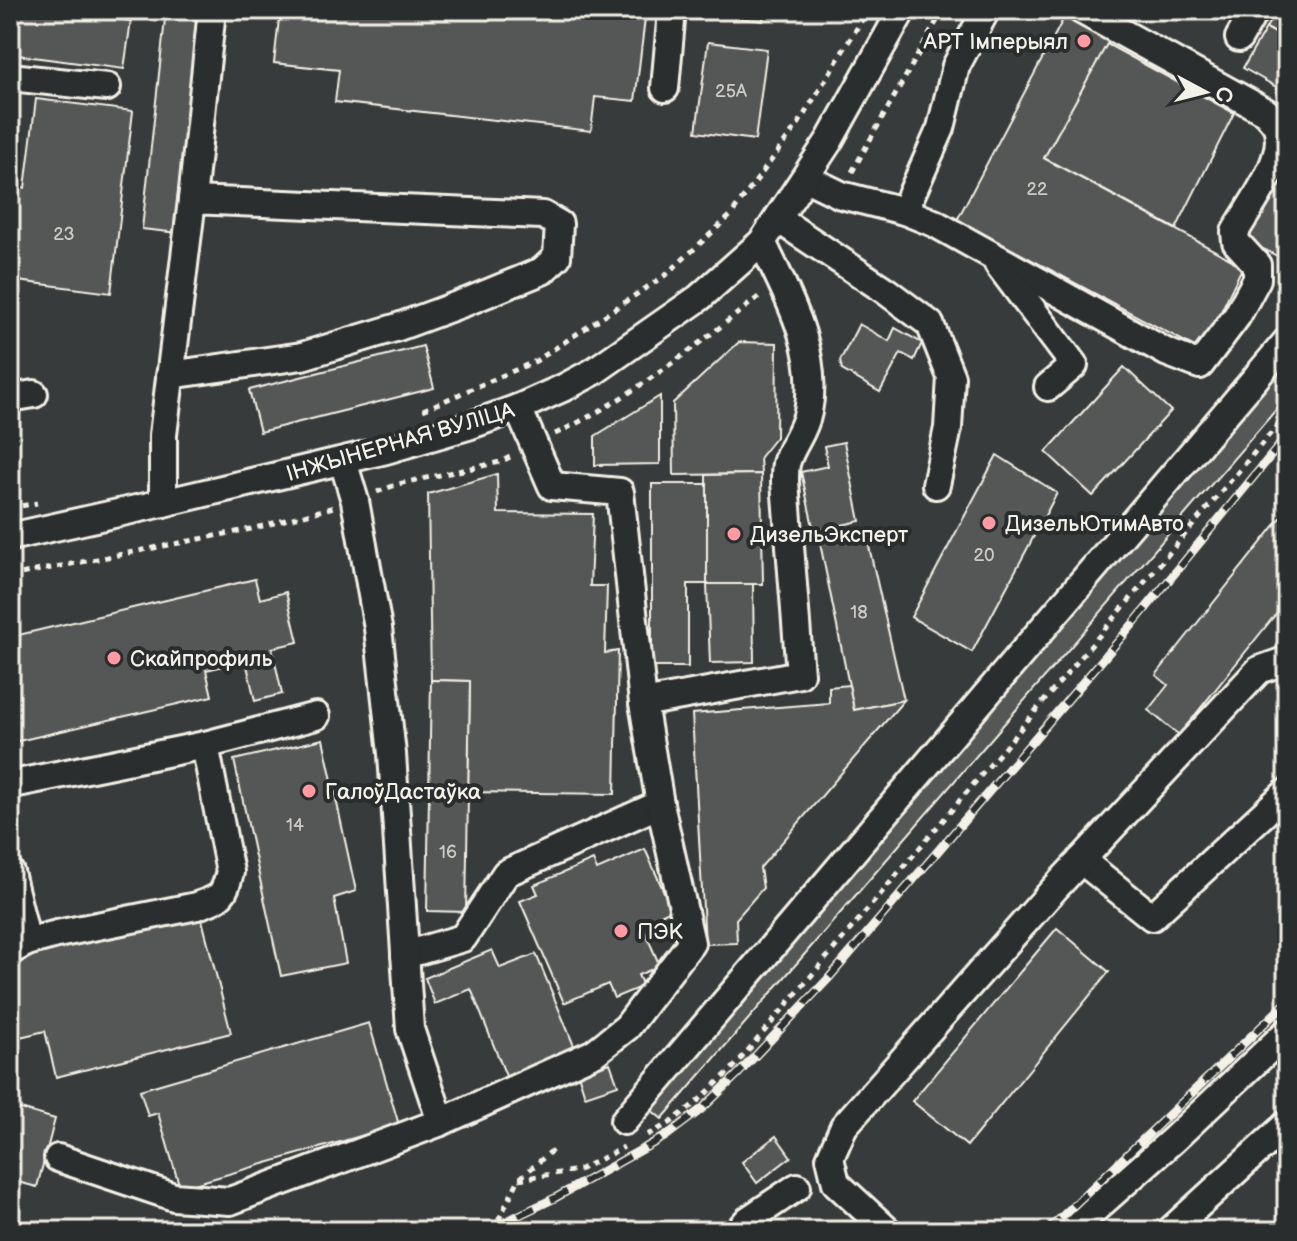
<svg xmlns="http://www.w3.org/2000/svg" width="1297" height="1241" font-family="'Balsamiq Sans',sans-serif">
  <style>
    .built { fill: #373a3a }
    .building { fill: #555756; stroke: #f4f1e8; stroke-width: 2 }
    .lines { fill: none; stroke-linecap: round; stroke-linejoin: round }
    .minor-casing { stroke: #f4f1e8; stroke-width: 32 }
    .path { stroke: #f4f1e8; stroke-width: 5; stroke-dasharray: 6 6; stroke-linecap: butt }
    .minor { stroke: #2a2d2e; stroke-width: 26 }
    .rail-casing { stroke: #f4f1e8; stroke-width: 9 }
    .rail { stroke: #2a2d2e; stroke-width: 6; stroke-dasharray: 18; stroke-linecap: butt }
    .poi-dot { fill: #ff9aa2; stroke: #2a2d2e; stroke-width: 3 }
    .labels { text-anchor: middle; stroke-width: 8; stroke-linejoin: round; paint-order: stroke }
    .number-label { font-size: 18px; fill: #cccac4 }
    .poi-label { font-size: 22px; fill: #f4f1e8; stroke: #2a2d2e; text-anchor: start }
    .street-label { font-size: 22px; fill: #f4f1e8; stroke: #2a2d2e }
  </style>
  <rect width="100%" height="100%" fill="#2a2d2e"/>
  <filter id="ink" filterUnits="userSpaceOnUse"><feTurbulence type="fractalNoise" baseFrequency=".0125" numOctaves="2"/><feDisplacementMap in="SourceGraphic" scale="16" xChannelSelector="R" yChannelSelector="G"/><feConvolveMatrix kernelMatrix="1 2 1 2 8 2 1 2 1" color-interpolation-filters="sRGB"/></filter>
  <g filter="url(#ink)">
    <!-- built -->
    <polygon class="built" points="10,10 1287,10 1287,1231 39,1231 10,1220"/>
    <!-- building -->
    <g class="building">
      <polygon points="10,10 46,10 131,21 124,69 10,54"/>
      <polygon points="166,10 202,10 178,233 142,229"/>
      <polygon points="280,10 646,10 635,101 595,97 591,131 335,102 339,70 274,63"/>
      <polygon points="697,10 764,10 763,21 697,13"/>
      <polygon points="1068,10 1114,32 1044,158 1243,266 1202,351 957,220"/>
      <polygon points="1276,10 1287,10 1287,39 1266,28"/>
      <polygon points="1266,28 1287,39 1287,93 1243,68"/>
      <polygon points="708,42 767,49 755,140 696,132"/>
      <polygon points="1107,44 1234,113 1176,229 1044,158"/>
      <polygon points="36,99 133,111 111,293 10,280 10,186 25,188"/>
      <polygon points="1287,163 1287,261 1247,241"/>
      <polygon points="859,324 889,341 895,328 922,343 914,360 901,353 880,392 842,370 840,361"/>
      <polygon points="739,342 777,343 776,437 760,457 761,474 674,475 673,403"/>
      <polygon points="423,346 434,388 260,432 249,390"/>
      <polygon points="1287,356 1287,397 662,1119 644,1104"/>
      <polygon points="1124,367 1171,411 1093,496 1046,452"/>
      <polygon points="660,396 660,464 595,465 595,436"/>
      <polygon points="844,442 860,521 814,531 801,472 828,466 824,446"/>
      <polygon points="997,455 1057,493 972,652 911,617"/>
      <polygon points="497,474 498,513 593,514 590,586 607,586 605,653 618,651 615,794 468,792 470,681 431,680 428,494"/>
      <polygon points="761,474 763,584 707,584 706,475"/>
      <polygon points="652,484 707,484 707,584 688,584 688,667 652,667"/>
      <polygon points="1287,510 1287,600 1179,735 1148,710 1168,685 1156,675"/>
      <polygon points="865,529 904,700 854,710 819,538"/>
      <polygon points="255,579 260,599 286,592 298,642 272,648 282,694 255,701 246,661 206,670 212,696 10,743 10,637"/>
      <polygon points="707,584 753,584 754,662 710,663"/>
      <polygon points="431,680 470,681 466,912 427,911"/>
      <polygon points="849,685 854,710 904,700 760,868 763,888 736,919 737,943 705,944 692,714 829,703 829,687"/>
      <polygon points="323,739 356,891 334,898 346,963 281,976 234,760"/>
      <polygon points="645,849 672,910 641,923 660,966 638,975 643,986 614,998 608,984 564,1003 520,901 538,894 534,885 593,860 597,870"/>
      <polygon points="199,908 231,1033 56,1077 45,1031 20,1037 10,996 10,957"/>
      <polygon points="1057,928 1109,972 967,1146 912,1101"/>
      <polygon points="492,950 500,968 536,954 577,1053 508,1081 471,989 435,1004 425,978"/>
      <polygon points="369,1023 399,1125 180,1188 158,1113 148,1116 140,1090"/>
      <polygon points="610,1063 618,1085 585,1096 578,1074"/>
      <polygon points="10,1106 55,1119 37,1187 10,1180"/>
      <polygon points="776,1136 791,1157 757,1183 742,1162"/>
    </g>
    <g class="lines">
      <!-- minor casing -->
      <g class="minor-casing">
        <g id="minor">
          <polyline points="1239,38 1255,10"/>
          <polyline points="10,77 107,87"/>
          <polyline points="665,88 672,10"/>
          <path d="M806 178 841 195 904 211 934 223 1166 352 1200 365 1237 316 1257 279V265L1236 242 1235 232C1250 205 1288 158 1277 127 1275 122 1270 117 1266 112L1081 10"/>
          <polyline points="192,200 212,10"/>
          <polyline points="904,211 941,128 956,66 986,10"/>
          <polyline points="778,219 886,291 930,324 951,377 948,428 936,485"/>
          <polyline points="998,264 1074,365 1048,387"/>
          <polyline points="10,398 34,394"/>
          <polyline points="518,408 552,486 620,492 643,703"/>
          <polyline points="163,503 163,435 192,200 543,215 559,224 557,257 542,271 466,302 398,327 302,356 170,375"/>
          <polyline points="10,537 163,503 386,450 468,426 518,408 565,387 593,372 699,298 762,242 829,141 902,10"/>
          <polyline points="10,788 13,784 205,745 316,716"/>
          <polyline points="1081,860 1152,917 1287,792"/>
          <polyline points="10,872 27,942"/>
          <path d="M10 951 27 942 57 934 197 906C221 897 223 898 230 872L205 745"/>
          <polyline points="405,955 463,938 506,873 660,804"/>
          <polyline points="624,1121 1287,341"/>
          <path d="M441 1122 594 1053 627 1027 691 943 660 804 643 703 800 674 785 482C785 477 785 469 786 464 790 447 804 433 808 412 820 352 787 294 762 242"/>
          <polyline points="58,1158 174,1197 230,1201 441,1122 410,1029 392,754 378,628 355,501 343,461"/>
          <polyline points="738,1231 748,1220 797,1187"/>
          <polyline points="888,1231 836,1183 830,1158 844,1126 1056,887 1259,670 1287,660"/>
          <polyline points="1070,1231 1174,1139 1287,1032"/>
          <polyline points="1170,1231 1287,1124"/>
        </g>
      </g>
      <!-- path -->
      <g class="path">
        <polyline points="852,172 943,10"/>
        <polyline points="423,410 536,361 667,274 730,216 799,123 868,10"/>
        <path d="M555 434C630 399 696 346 761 295"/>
        <polyline points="377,492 398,484 500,462 514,455"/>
        <polyline points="10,508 37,503"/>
        <polyline points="10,576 251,529 334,507"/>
        <polyline points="647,1135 670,1123 698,1101 734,1067 1287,414"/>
        <polyline points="519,1179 579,1170 624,1147"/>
        <polyline points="10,1221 22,1225"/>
        <polyline points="493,1231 519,1179 556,1147"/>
      </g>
      <!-- minor -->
      <use href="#minor" class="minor"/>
      <!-- rail casing -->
      <g class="rail-casing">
        <g id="rail">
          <polyline points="486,1231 555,1198 666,1136 703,1108 739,1073 828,979 1133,624 1287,436"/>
          <polyline points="1047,1231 1287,1002"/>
        </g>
      </g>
      <!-- rail -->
      <use href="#rail" class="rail"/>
    </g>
  </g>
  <!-- markers -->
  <g class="poi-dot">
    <circle cx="1084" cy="41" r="8"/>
    <circle cx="989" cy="523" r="8"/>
    <circle cx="734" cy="534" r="8"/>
    <circle cx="114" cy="658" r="8"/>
    <circle cx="309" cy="791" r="8"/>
    <circle cx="621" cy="931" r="8"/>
  </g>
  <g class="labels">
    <!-- number labels -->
    <g class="number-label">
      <text x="731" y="97">25А</text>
      <text x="1037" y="195">22</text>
      <text x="64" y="240">23</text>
      <text x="984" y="561">20</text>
      <text x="859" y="618">18</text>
      <text x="295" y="831">14</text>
      <text x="448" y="858">16</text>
    </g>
    <!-- poi labels -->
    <g class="poi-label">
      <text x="1068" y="49" text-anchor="end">АРТ Імперыял</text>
      <text x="1005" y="531">ДизельЮтимАвто</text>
      <text x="750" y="542">ДизельЭксперт</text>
      <text x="130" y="666">Скайпрофиль</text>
      <text x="325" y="799">ГалоўДастаўка</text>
      <text x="637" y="939">ПЭК</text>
    </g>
    <!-- street labels -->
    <g class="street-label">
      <text transform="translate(400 441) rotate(-16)" y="8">ІНЖЫНЕРНАЯ ВУЛІЦА</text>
    </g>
  </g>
  <!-- margin -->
  <rect width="1297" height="1241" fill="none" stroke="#2a2d2e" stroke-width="40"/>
  <rect x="20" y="20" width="1257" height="1201" fill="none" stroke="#f4f1e8" stroke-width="3" filter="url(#ink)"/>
  <!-- north arrow -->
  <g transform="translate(1205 92) rotate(97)" stroke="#2a2d2e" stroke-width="6" paint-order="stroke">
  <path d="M0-6L14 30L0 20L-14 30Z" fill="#f4f1e8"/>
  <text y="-12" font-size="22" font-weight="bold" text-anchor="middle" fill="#f4f1e8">С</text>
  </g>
</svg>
